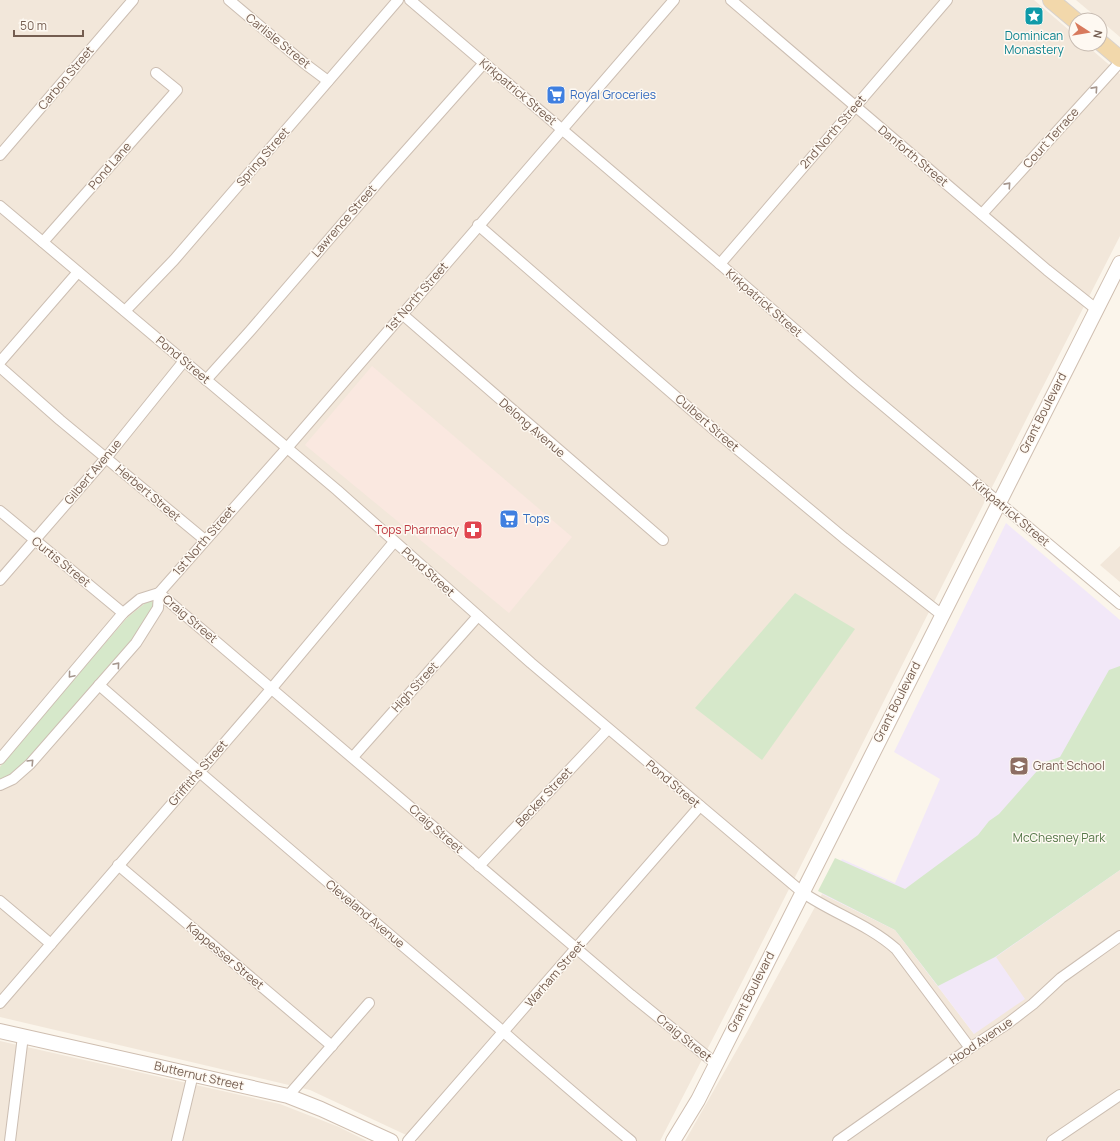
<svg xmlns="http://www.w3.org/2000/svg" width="1120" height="1141" font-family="Manrope,sans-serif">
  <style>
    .residential { fill: #f2e7da }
    .commercial { fill: #fae8e0 }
    .education { fill: #f2e8f8 }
    .green { fill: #d6e8ca }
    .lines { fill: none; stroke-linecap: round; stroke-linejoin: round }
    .street-casing { stroke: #ccbeb2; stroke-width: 12 }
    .secondary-casing { stroke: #cfbeb0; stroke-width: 16 }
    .primary-casing { stroke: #d8d2ce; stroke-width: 18 }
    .street { stroke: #fff; stroke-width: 10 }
    .secondary { stroke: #fff; stroke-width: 14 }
    .primary { stroke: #f2d8ab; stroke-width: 16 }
    .oneway { stroke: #a5968d }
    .labels { text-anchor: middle; stroke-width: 3; stroke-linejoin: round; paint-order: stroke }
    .culture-label { font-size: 12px; fill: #0d838f; stroke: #fef9f2 }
    .street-label { font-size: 12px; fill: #745d50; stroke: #fef9f2 }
    .shop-label { font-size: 12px; fill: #366cbe; stroke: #fef9f2; text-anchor: start }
    .health-label { font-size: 12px; fill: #be3a42; stroke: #fef9f2; text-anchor: end }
    .education-label { font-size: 12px; fill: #785e54; stroke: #fef9f2; text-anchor: start }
    .park-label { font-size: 12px; fill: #567849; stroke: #fef9f2 }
  </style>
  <rect width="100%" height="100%" fill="#fbf5eb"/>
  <!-- residential -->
  <g class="residential">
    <polygon points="0,0 1034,0 1076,36 1076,44 1085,44 1120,74 1120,236 1032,408 743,980 660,1141 419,1141 310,1090 0,1017"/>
    <polygon points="1076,0 1120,0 1120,37 1100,20"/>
    <polygon points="1120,546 1120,582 1100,565"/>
    <polygon points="1120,870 1120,1141 685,1141 747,1032 822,894 895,930 974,1034 995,957"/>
    <polygon points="0,1041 280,1104 339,1127 367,1141 0,1141"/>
  </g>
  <!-- commercial -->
  <polygon class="commercial" points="372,366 572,537 509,613 305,445"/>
  <!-- education -->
  <polygon class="education" points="1006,523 1120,620 1120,870 996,957 1025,999 974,1034 895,930 822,894 842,859 895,883 940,779 894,752"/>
  <!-- green -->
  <g class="green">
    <polygon points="795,593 855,629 762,760 695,708"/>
    <polygon points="148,601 152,601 154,605 144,626 45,742 17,770 5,779 0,779 0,767 39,720 127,618"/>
    <polygon points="1120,666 1120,870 995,957 938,986 895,930 818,891 835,858 905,889 978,835 989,821 999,814 1045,762 1060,757 1109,670"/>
  </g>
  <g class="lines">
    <!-- street casing -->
    <g class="street-casing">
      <g id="street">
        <polyline points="229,0 304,63 328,81"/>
        <polyline points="410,0 720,264 854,381 1120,604"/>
        <polyline points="731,0 1047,270 1096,309"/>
        <polyline points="0,155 133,0"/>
        <path d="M0 206 337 490 531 663 802 892C832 913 868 924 896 949L970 1048"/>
        <polyline points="982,214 1120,62"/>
        <polyline points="478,225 719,434 844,538 942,615"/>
        <polyline points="43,242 177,90 156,73"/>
        <polyline points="720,264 947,0"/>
        <polyline points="125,311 174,260 398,0"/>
        <polyline points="402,314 663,540"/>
        <polyline points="0,362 78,272"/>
        <polyline points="0,367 60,420 205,540"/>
        <polyline points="206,380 250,331 381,179 484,63"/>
        <polyline points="0,511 123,613"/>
        <polyline points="0,580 106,458 184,361"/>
        <polyline points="159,593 631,995 715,1063"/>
        <path d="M99 685C215 786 332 886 449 985 510 1037 569 1090 631 1141"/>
        <polyline points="353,757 478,616"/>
        <polyline points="0,759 123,613 140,599 159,593 287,448 674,0"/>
        <polyline points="0,785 13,779 30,764 136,643 158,608 159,593"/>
        <polyline points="118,865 332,1046"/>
        <polyline points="479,866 608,729"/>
        <polyline points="0,901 51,944"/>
        <polyline points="0,1003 272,688 394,542"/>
        <polyline points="288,1096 369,1003"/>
        <polyline points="10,1141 23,1036"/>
        <polyline points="177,1141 193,1074"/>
        <polyline points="408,1141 700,806"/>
        <polyline points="838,1141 970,1048 1007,1024 1033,1004 1061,978 1120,936"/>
        <polyline points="1052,1141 1120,1095"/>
      </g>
    </g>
    <!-- secondary casing -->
    <g class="secondary-casing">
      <g id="secondary">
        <polyline points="0,1031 288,1096 321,1109 391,1141"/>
        <polyline points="673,1141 698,1100 1120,263"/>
      </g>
    </g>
    <!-- primary casing -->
    <g class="primary-casing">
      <g id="primary">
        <polyline points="1051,0 1076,21"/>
        <polyline points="1100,42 1120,59"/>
      </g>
    </g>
    <!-- street -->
    <use href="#street" class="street"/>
    <!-- secondary -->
    <use href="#secondary" class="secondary"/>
    <!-- primary -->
    <use href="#primary" class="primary"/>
  </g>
  <!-- one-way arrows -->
  <defs><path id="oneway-chevron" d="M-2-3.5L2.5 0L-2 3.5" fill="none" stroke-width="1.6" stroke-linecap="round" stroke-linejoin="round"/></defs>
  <g class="oneway">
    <use href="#oneway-chevron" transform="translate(1095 89) rotate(-48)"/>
    <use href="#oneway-chevron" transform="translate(1008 185) rotate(-48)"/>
    <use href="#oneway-chevron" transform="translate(117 665) rotate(-49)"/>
    <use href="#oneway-chevron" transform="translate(71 675) rotate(130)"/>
    <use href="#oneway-chevron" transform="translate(31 762) rotate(-46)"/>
  </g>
  <!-- icons -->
  <defs>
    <g id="sight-square" transform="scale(1)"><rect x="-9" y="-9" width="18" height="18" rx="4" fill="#0f9aa8" stroke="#fef9f2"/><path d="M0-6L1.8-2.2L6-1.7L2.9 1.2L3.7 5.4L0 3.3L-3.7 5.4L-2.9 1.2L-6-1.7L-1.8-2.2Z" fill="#fff"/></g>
    <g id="supermarket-square" transform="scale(1)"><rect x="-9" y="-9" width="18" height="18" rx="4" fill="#3f7fe0" stroke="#fef9f2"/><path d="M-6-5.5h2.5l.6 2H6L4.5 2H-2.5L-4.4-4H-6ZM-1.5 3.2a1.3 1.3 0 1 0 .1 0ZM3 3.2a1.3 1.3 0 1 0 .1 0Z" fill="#fff"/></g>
    <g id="pharmacy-square" transform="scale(1)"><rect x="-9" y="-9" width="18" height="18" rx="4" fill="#e0444e" stroke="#fef9f2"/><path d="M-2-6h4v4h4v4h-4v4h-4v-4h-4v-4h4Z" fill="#fff"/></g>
    <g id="school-square" transform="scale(1)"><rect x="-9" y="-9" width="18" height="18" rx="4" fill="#8d6e63" stroke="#fef9f2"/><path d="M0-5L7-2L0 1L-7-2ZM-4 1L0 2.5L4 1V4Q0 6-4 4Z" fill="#fff"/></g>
  </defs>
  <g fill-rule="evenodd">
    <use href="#sight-square" x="1034" y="16"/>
    <use href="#supermarket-square" x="556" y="95"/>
    <use href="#supermarket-square" x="509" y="519"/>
    <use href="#pharmacy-square" x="473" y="530"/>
    <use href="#school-square" x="1019" y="766"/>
  </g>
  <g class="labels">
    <!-- culture labels -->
    <g class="culture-label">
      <text x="1034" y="40">Dominican<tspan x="1034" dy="14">Monastery</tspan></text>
    </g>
    <!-- street labels -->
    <g class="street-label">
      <text transform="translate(278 41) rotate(39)" y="4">Carlisle Street</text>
      <text transform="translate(66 78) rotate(-50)" y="4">Carbon Street</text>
      <text transform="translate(518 92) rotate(40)" y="4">Kirkpatrick Street</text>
      <text transform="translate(833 132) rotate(-49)" y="4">2nd North Street</text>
      <text transform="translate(1051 138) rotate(-48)" y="4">Court Terrace</text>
      <text transform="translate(913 156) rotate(40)" y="4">Danforth Street</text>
      <text transform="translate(263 157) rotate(-49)" y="4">Spring Street</text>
      <text transform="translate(110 166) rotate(-49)" y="4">Pond Lane</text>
      <text transform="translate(344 221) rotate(-49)" y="4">Lawrence Street</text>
      <text transform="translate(417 297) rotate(-49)" y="4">1st North Street</text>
      <text transform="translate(764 303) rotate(41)" y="4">Kirkpatrick Street</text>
      <text transform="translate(183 360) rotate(40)" y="4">Pond Street</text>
      <text transform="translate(1043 413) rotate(-63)" y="4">Grant Boulevard</text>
      <text transform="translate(707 423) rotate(41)" y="4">Culbert Street</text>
      <text transform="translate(532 428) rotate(41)" y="4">Delong Avenue</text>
      <text transform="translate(93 472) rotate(-50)" y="4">Gilbert Avenue</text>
      <text transform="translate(148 493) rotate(40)" y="4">Herbert Street</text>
      <text transform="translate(1011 513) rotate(40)" y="4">Kirkpatrick Street</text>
      <text transform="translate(204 541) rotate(-49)" y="4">1st North Street</text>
      <text transform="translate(61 562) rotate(39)" y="4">Curtis Street</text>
      <text transform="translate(428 572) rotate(42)" y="4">Pond Street</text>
      <text transform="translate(190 619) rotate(40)" y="4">Craig Street</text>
      <text transform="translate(415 687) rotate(-48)" y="4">High Street</text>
      <text transform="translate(897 702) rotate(-63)" y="4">Grant Boulevard</text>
      <text transform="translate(198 773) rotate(-49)" y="4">Griffiths Street</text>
      <text transform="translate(673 784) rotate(40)" y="4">Pond Street</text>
      <text transform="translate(544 797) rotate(-47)" y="4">Becker Street</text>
      <text transform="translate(436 829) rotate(41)" y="4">Craig Street</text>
      <text transform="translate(365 914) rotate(40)" y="4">Cleveland Avenue</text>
      <text transform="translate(225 956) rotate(40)" y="4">Kappesser Street</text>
      <text transform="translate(555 974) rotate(-49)" y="4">Warham Street</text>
      <text transform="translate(751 992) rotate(-63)" y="4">Grant Boulevard</text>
      <text transform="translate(684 1038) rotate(39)" y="4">Craig Street</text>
      <text transform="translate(981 1041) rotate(-34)" y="4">Hood Avenue</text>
      <text transform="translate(199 1076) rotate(13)" y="4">Butternut Street</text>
    </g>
    <!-- shop labels -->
    <g class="shop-label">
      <text x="570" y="99">Royal Groceries</text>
      <text x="523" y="523">Tops</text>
    </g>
    <!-- health labels -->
    <g class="health-label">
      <text x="459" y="534">Tops Pharmacy</text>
    </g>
    <!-- education labels -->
    <g class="education-label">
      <text x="1033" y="770">Grant School</text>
    </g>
    <!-- park labels -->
    <g class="park-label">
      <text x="1059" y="842">McChesney Park</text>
    </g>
  </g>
  <!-- north arrow -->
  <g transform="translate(1088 32) rotate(102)"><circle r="19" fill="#fef9f2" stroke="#c7bbb1"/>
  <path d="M0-3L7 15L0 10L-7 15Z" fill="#d87a5d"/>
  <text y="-6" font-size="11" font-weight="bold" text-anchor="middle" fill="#745d50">N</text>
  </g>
  <!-- scale -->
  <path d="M14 30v6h69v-6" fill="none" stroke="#745d50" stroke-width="2"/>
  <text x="20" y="30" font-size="12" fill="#745d50" stroke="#fef9f2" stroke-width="3" paint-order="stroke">50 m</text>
</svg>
